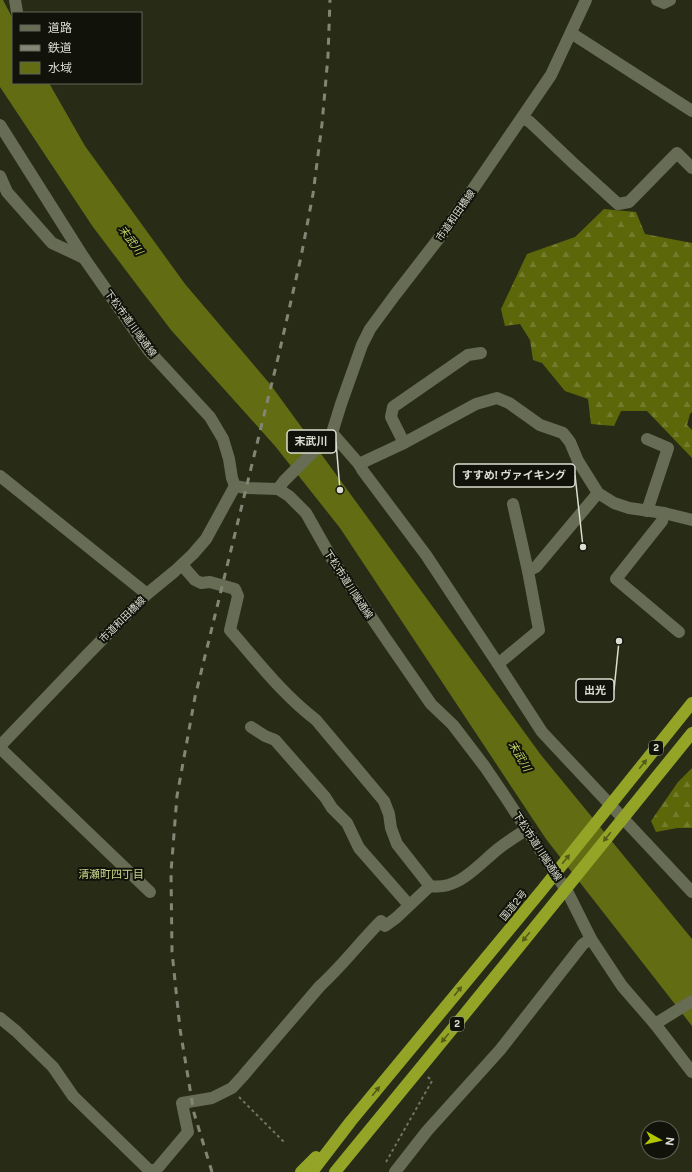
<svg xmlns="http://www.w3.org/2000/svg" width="692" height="1172" font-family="'Public Sans','Noto Sans JP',sans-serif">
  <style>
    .forest { fill: url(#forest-firs) }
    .water { fill: #616c13 }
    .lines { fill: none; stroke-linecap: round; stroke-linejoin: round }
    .path { stroke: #707462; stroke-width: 2; stroke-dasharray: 3 3; stroke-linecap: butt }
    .minor { stroke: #676c55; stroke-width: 12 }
    .highway { stroke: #94a427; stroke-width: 12 }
    .rail { stroke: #828675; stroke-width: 3; stroke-dasharray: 7 7; stroke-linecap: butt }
    .oneway { fill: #525c18 }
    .labels { text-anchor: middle; stroke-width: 4; stroke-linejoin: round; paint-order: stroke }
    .shield { fill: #11130a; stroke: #9ea195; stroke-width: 1 }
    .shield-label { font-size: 9px; font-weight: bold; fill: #dbded1 }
    .street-label { font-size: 10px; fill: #dbded1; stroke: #11130a }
    .water-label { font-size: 11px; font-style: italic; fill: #c2d364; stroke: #11130a }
    .neighbourhood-label { font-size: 11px; fill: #c7d488; stroke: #11130a }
    .leader { fill: none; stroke: #dbded1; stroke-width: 1.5 }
    .callout-dot { fill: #dbded1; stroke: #11130a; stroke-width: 1.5 }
    .callout { fill: #11130a; stroke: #dbded1; stroke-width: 1.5 }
    .callout-label { font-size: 11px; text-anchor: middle; font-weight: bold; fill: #dbded1 }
  </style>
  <defs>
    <pattern id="forest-firs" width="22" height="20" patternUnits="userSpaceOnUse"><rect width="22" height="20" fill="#5c670a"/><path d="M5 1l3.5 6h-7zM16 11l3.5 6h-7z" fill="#737c2d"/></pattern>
  </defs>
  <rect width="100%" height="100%" fill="#282c17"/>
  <!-- forest -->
  <g class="forest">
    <polygon points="604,209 636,212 645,234 692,243 692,412 690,414 687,425 692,430 692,458 647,411 621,411 614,426 591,424 588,399 565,391 542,363 533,360 530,340 520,324 505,326 501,309 527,254 575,237"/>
    <polygon points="692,768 692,828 677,828 656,832 651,821 678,782"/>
  </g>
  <!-- water -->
  <polygon class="water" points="0,0 3,0 13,19 13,83 49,83 85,146 185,284 270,384 541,755 692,939 692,1026 546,839 340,528 275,446 171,330 93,227 0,87"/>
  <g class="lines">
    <!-- path -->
    <g class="path">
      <polyline points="239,1097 284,1142"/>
      <polyline points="386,1162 432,1081 427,1076"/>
    </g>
    <!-- minor -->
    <g class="minor">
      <polyline points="15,0 17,12"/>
      <polyline points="657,0 664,3 670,0"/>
      <polyline points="571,33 692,111"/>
      <polyline points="523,118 530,122 572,162 618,204 629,202 677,153 692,168"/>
      <polyline points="0,125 84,258 149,351 210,417 223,439 229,459 232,478 235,486 246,488 278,489 289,496 306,513 332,559 384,636 431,704 453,725 485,767 506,798 568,893 591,939 622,986 655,1024 692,1072"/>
      <polyline points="0,176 7,192 52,243 84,258"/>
      <polyline points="332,433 359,464 363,471 426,555 498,664 542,732 692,892"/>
      <polyline points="647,439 668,448 647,511"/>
      <polyline points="404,443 391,417 393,407 468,355 481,353"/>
      <polyline points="359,464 404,443 476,404 497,398 509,403 540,425 563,433 570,442 578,461 598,493 614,503 629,508 664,513 692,520"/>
      <polyline points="0,476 147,594"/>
      <polyline points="278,489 284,481 332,433 341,404 362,345 370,329 395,295 443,233 551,75 586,0"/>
      <polyline points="664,513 662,521 616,579 679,632"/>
      <path d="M182 565 195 580 201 583 210 582 235 589 238 596 230 630C257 661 283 695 316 720L384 801 389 814 391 828 397 844 430 886C458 891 478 865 498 849 507 842 516 836 526 830"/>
      <polyline points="528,571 536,567 598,493"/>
      <polyline points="498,664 539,630 528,571 513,504"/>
      <polyline points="251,727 265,736 275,740 325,797 332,808 347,823 359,848 409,905"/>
      <polyline points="0,746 88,654 147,594 175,571 193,554 206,539 235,486"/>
      <polyline points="0,748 150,892"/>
      <polyline points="0,1018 16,1031 53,1067 73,1096 149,1170"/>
      <polyline points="655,1024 692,1001"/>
      <path d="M148 1172 149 1170H156L188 1132 182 1103 212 1098 232 1088 243 1076 320 986C342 966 360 942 381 921L385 926 396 918 430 886"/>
      <polyline points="395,1172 427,1131 500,1050 583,944 591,939"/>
    </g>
    <!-- highway -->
    <g class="highway">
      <polyline points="301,1172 316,1157"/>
      <polyline points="312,1172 351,1121 542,890 692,703"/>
      <polyline points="335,1172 463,1016 692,733"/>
    </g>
    <!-- rail -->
    <polyline class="rail" points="212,1172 194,1113 180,1029 172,952 171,872 177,796 195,697 278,358 301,257 313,194 322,124 328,56 330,0"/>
  </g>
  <!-- one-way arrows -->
  <defs><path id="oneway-solid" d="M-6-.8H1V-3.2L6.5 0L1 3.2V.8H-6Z"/></defs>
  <g class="oneway">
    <use href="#oneway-solid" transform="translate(643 764) rotate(-51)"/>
    <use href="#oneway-solid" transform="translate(607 837) rotate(129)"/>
    <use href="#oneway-solid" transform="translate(566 859) rotate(-51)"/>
    <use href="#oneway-solid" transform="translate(526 937) rotate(129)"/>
    <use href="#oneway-solid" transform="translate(458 991) rotate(-51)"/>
    <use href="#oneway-solid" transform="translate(445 1038) rotate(130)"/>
    <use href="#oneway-solid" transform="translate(376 1091) rotate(-51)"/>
  </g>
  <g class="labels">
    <!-- shield labels -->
    <g class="shield">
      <rect x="649" y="741" width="14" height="14" rx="3"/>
      <rect x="450" y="1017" width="14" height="14" rx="3"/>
    </g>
    <g class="shield-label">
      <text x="656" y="751">2</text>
      <text x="457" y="1027">2</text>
    </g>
    <!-- street labels -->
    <g class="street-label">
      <text transform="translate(455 215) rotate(-55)" y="4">市道和田橋線</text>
      <text transform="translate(131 323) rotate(54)" y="4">下松市道川端通線</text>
      <text transform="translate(349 584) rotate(57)" y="4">下松市道川端通線</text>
      <text transform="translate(122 619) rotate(-45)" y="4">市道和田橋線</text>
      <text transform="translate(538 846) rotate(57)" y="4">下松市道川端通線</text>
      <text transform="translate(513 905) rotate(-51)" y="4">国道2号</text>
    </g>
    <!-- water labels -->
    <g class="water-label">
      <text transform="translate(131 240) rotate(54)" y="4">末武川</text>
      <text transform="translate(520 756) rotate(60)" y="4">末武川</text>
    </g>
    <!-- neighbourhood labels -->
    <g class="neighbourhood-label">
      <text x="111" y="878">清瀬町四丁目</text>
    </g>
  </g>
  <!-- callouts -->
  <path class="leader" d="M340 490L336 442M583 547L575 475M619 641L614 690"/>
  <g class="callout-dot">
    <circle cx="340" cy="490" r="4"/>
    <circle cx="583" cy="547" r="4"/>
    <circle cx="619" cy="641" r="4"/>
  </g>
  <g class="callout">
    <rect x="287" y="430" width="49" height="23" rx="4"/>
    <rect x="454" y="464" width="121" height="23" rx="4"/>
    <rect x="576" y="679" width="38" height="23" rx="4"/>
  </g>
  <g class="callout-label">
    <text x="311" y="445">末武川</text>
    <text x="514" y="479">すすめ! ヴァイキング</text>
    <text x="595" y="694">出光</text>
  </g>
  <!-- legend -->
  <rect x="12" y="12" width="130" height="72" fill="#11130a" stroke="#62645a"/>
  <rect x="20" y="25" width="20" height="6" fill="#676c55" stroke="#62645a"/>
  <text x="48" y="32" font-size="12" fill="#dbded1">道路</text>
  <rect x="20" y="45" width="20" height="6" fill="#828675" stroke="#62645a"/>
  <text x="48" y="52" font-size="12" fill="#dbded1">鉄道</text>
  <rect x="20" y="62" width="20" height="12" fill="#616c13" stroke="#62645a"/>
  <text x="48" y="72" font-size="12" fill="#dbded1">水域</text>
  <!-- north arrow -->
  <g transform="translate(660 1140) rotate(98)"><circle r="19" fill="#11130a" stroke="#62645a"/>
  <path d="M0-3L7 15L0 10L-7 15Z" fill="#b1c500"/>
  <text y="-6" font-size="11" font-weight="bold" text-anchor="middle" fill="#dbded1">N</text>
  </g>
</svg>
